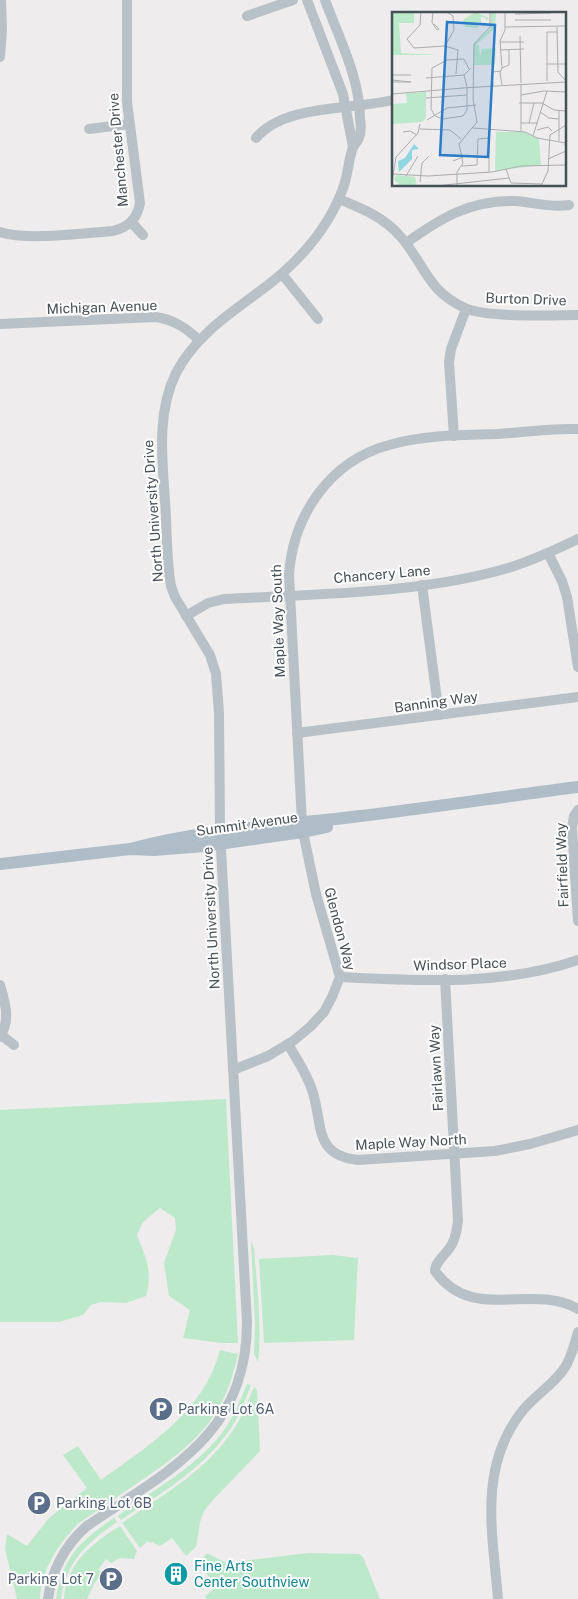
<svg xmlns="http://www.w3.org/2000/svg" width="578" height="1599" font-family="'Public Sans',sans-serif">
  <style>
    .green { fill: #bde9cb }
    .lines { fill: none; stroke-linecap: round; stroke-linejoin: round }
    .minor { stroke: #b8c1c7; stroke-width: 10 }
    .major { stroke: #aebdc8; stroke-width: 12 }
    .labels { text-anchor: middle; stroke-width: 4; stroke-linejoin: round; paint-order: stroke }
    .street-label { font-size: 14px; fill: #465057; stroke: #fff }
    .service-label { font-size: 14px; fill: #4e5e75; stroke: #fff; text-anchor: start }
    .culture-label { font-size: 14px; fill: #0d838f; stroke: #fff; text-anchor: start }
    .inset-road { fill: none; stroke: #abaeb0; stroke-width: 1 }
    .view { fill: #2b7bc9; fill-opacity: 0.15; stroke: #2b7bc9; stroke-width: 2.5 }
    .inset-edge { fill: none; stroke: #465057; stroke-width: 2.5 }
  </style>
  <rect width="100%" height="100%" fill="#eeecec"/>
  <!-- green -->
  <g class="green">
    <path d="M226 1099 238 1343H222L183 1338 190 1310 169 1296 164 1263 176 1230 175 1218 160 1208 143 1222 137 1235C146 1258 153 1271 146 1296L126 1303 101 1302 91 1305 83 1315 59 1322H0V1110Z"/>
    <path d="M251 1240 254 1249C257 1287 262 1324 258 1362L254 1354 255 1324Z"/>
    <polygon points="332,1255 358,1258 354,1340 264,1343 259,1259"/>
    <path d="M220 1350 238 1354C224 1419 195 1444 142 1480 121 1494 100 1509 79 1523 59 1543 41 1569 40 1599H17L5 1549 7 1534 27 1546 49 1518 87 1488 63 1455 78 1446 101 1480C149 1445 204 1412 220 1350Z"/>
    <path d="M247 1384 251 1385C246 1397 242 1410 236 1420 209 1466 163 1492 121 1520L118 1516C155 1488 200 1466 227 1426 235 1413 241 1398 247 1384Z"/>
    <path d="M254 1387 257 1390 260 1451 212 1501 204 1511 200 1522 196 1547 186 1556 172 1538 162 1545 157 1546 158 1544H155L153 1542 150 1543 148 1541 140 1548 122 1523C164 1494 212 1468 238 1422 245 1411 249 1398 254 1387Z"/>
    <path d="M114 1518 117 1522C87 1543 66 1561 61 1599H56C62 1558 81 1540 114 1518Z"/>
    <path d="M120 1526 137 1551 134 1559 120 1558 111 1563 106 1559 98 1570 102 1573 94 1584 87 1599H64C66 1564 92 1543 120 1526Z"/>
    <polygon points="207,1553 226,1563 308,1553 359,1554 363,1557 380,1599 206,1599 205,1596 217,1587 198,1563"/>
  </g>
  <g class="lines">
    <!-- minor -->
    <g class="minor">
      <polyline points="307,0 343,94 353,147"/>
      <polyline points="247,16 293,0"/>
      <polyline points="0,57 2,30 1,0"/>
      <polyline points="89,129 129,124"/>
      <path d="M256 138C284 104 352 110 393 100"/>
      <path d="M339 199C361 208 384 217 400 236 425 264 426 290 465 308 487 318 552 315 578 315"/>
      <polyline points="131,222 143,235"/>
      <path d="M0 232C27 241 83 233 113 231 129 227 137 219 140 203L127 102V0"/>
      <path d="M406 243C441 218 470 200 515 201 533 202 550 208 569 205"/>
      <polyline points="282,274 318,319"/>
      <path d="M0 324 155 317C173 319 186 328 199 340"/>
      <polyline points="454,436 449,362 451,349 466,309"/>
      <polyline points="548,553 562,581 567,597 578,667"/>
      <polyline points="422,585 439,715"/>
      <path d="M186 616 208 603 224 599C316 594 419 594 508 568 532 561 555 550 578 539"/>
      <polyline points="297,733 578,697"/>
      <polyline points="578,810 574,816 572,828 578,921"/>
      <path d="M302 822 289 575C293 515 330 461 389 445 423 435 462 435 498 434 525 432 551 428 578 429"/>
      <path d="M340 977C419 981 503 986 578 960"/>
      <path d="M445 979 458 1221C457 1229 456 1237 452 1244 448 1253 435 1261 435 1271 473 1324 530 1282 578 1309"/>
      <path d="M0 985C5 1003 11 1019 0 1037"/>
      <polyline points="1,1035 14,1045"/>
      <path d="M288 1044C297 1060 308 1075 313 1093 323 1126 314 1155 358 1160L495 1151 530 1144 578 1130"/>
      <polyline points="233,1070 268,1056 293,1041 310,1027 324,1012 332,997 340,977 316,894 303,832"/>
      <path d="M48 1599C52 1569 64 1546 87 1526 169 1470 247 1435 247 1322L220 831 219 713 216 674 210 655 175 597 171 586C167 564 167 541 166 518 164 470 154 418 176 373 196 334 234 311 268 285 300 260 327 230 342 191 348 177 348 161 353 147 355 144 358 141 359 138 361 133 361 125 360 119 360 78 339 38 325 0"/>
      <path d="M498 1599C493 1535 478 1470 520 1414 533 1396 556 1384 567 1364 572 1354 575 1343 578 1332"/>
    </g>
    <!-- major -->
    <g class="major">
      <path d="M130 849C200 830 273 826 344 818 422 809 500 797 578 787"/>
      <polyline points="0,864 130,849 154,850 204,846 303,832 327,827"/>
    </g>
  </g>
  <!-- icons -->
  <defs>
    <g id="parking-disc" transform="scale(1.25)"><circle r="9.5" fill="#5c6f8a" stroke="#fff"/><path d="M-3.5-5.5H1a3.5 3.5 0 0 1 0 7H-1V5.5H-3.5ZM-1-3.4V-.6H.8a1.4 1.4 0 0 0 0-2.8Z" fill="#fff"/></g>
    <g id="building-disc" transform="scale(1.25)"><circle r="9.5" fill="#0f9aa8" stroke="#fff"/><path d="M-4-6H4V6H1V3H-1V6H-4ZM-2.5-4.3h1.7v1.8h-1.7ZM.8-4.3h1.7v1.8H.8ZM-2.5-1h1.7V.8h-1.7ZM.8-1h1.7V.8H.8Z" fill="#fff"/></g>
  </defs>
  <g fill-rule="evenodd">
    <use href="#parking-disc" x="161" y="1409"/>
    <use href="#parking-disc" x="39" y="1503"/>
    <use href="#building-disc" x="176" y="1574"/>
    <use href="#parking-disc" x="111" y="1579"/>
  </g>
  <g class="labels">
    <!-- street labels -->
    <g class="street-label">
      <text transform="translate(118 150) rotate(-95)" y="5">Manchester Drive</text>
      <text transform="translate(526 299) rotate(2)" y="5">Burton Drive</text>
      <text transform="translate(102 307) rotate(-2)" y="5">Michigan Avenue</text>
      <text transform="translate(153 511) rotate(-94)" y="5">North University Drive</text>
      <text transform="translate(382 574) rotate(-5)" y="5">Chancery Lane</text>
      <text transform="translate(278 621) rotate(-92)" y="5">Maple Way South</text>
      <text transform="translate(436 702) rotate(-8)" y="5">Banning Way</text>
      <text transform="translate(247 824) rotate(-8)" y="5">Summit Avenue</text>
      <text transform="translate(562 865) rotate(-92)" y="5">Fairfield Way</text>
      <text transform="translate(211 918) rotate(-93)" y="5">North University Drive</text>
      <text transform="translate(340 929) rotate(75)" y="5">Glendon Way</text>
      <text transform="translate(460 964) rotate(-2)" y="5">Windsor Place</text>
      <text transform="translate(436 1068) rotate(-93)" y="5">Fairlawn Way</text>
      <text transform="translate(411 1142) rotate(-3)" y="5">Maple Way North</text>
    </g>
    <!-- service labels -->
    <g class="service-label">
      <text x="178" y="1414">Parking Lot 6A</text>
      <text x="56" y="1508">Parking Lot 6B</text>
      <text x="94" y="1584" text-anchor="end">Parking Lot 7</text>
    </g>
    <!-- culture labels -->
    <g class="culture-label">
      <text x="194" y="1571">Fine Arts<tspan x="194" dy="16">Center Southview</tspan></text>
    </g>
  </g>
  <!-- overview -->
  <g transform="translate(392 12)">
    <rect width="174" height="174" fill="#eeecec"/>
    <path d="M0 0H22V11H7L9 41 47 43H0ZM83 0 97 6 94 9V6L88 5 90 11 93 10 92 14 87 11 86 16 73 15 71 8ZM99 0 104 1 103 16 84 33H87L88 44 90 37 104 36 103 53H82V32L99 16ZM34 80V106L30 110 0 112V92L15 91 14 81ZM104 120H132L147 127 149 153 103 159ZM4 163 23 165 25 174H8L2 167Z" fill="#bde9cb"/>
    <path d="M22 132 27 137 20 138V147L7 160 6 149 13 146Z" fill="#8fd6e1"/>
    <path class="inset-road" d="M29 0 28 13 15 27 22 36 53 34 62 18 61 4 55 0M41 0 40 10 41 12 45 18 47 17 42 12M123 2 159 1M123 8H159M113 15 174 14M165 15 166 60 173 68M128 24 129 71M108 30H132M53 34 66 38 64 62M108 38 132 37M155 52H174M110 56 108 29 113 18V0M0 63H19M34 66 72 63M0 68 19 70H0M155 69V20H165M129 72V119M110 73 108 61 110 56 117 53V38M101 74 100 60 109 59M75 75 72 63 79 56M70 76 174 70M75 76V98L71 104 51 107 43 104 39 97 40 56 55 48 72 47 77 57M0 82 71 76M129 83 152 79 174 80M34 86 75 83M127 91H150L162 98 174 99M167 99V129M148 100 157 106 167 107M35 108 55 96 84 93M129 111H146M137 111 142 91M81 116 133 120 145 126 174 131M28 117 58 118 69 127M145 118 156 115 160 119M11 120 18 119 25 123M141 124 155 79M156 147 174 139M61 149 76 143M85 153 86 127 97 126V160M70 154 85 153M114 157 119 171 150 172M0 162 36 164 100 160 129 154 174 153M14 164 26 144M0 169 4 145 26 121 28 112M28 170 30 151 37 144M44 174 117 166M65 174V160L71 151 67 132 85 110 81 87 82 32 98 15V0M149 174 156 159 158 123 174 113"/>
    <path class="view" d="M55 10 103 13 96 145 48 143Z"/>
    <rect width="174" height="174" class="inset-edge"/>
  </g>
</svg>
